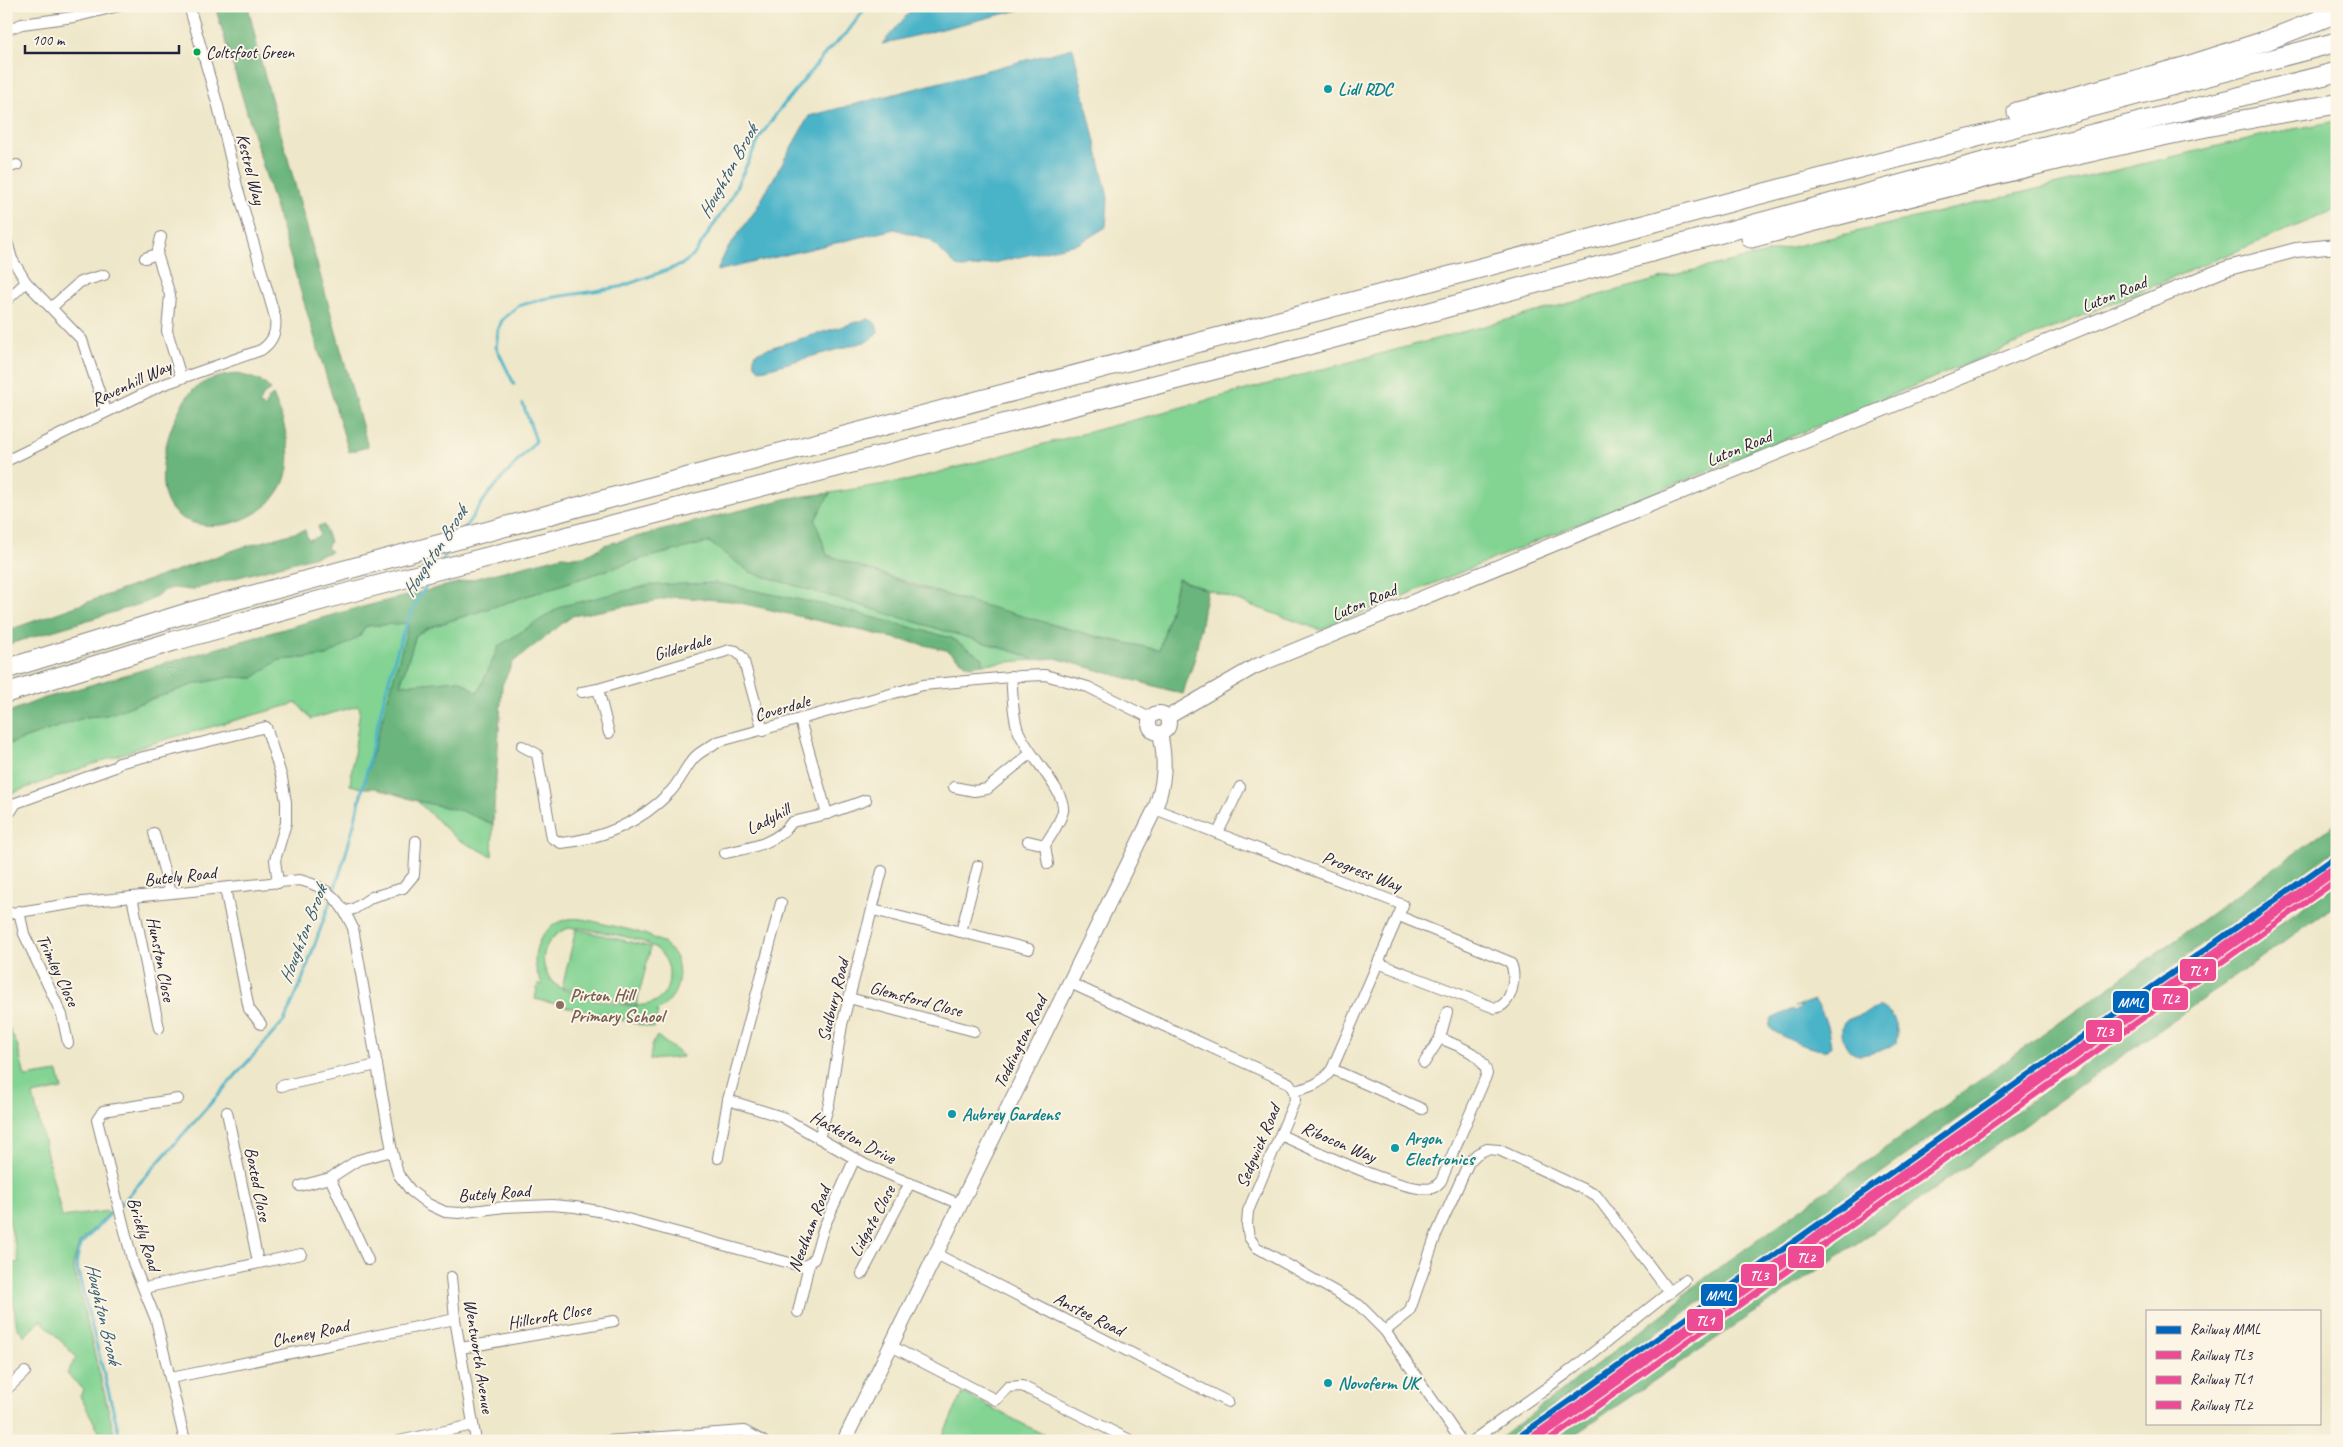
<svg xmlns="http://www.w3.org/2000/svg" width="2343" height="1447" font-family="Caveat,sans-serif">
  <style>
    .green { fill: #83d393; stroke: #527a67; fill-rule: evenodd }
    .forest { fill: #6ab57d; stroke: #466c5c }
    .water { fill: #4ab3c8; stroke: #366a82 }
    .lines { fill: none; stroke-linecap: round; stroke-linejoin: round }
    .stream { stroke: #4ab3c8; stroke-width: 3 }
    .street-casing { stroke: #888482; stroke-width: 12 }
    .secondary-casing { stroke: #888482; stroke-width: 16 }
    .highway-casing { stroke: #888482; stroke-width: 21 }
    .street { stroke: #fff; stroke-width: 10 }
    .secondary { stroke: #fff; stroke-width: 14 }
    .highway { stroke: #fff; stroke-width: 19 }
    .rail-1-casing { stroke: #fcf5e5; stroke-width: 10 }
    .rail-2-casing { stroke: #fcf5e5; stroke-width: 10 }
    .rail-3-casing { stroke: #fcf5e5; stroke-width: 10 }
    .rail-4-casing { stroke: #fcf5e5; stroke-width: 10 }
    .rail-1 { stroke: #0065bd; stroke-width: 6 }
    .rail-2 { stroke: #ee4b95; stroke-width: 6 }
    .rail-3 { stroke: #ee4b95; stroke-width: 6 }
    .rail-4 { stroke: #ee4b95; stroke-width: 6 }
    .bus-dot { fill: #00a651; stroke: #fcf5e5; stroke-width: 2 }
    .culture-dot { fill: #0f9aa8; stroke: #fcf5e5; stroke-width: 2 }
    .education-dot { fill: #8d6e63; stroke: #fcf5e5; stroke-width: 2 }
    .labels { text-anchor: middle; stroke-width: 4; stroke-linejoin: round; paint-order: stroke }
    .bus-label { font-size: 17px; fill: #22223b; stroke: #fcf5e5; text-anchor: start }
    .culture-label { font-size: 18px; font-weight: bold; fill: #0d838f; stroke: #fcf5e5; text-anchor: start }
    .street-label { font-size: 18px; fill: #22223b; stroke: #fcf5e5 }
    .education-label { font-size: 18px; font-weight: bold; fill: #785e54; stroke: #fcf5e5; text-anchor: start }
    .water-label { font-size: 19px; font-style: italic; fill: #325c73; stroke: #fcf5e5 }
    .line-badge { stroke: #fcf5e5; stroke-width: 2 }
    .badge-label { font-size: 14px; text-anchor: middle; font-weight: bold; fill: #fff }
  </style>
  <rect width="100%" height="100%" fill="#fcf5e5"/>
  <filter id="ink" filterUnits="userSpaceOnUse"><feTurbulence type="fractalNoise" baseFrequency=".02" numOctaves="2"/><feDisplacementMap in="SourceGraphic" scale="10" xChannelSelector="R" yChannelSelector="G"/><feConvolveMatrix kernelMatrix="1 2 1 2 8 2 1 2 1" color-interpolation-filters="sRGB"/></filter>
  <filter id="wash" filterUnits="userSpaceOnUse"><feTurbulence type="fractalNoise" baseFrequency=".0096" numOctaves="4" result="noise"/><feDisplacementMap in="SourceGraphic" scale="20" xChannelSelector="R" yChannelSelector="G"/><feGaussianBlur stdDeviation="1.12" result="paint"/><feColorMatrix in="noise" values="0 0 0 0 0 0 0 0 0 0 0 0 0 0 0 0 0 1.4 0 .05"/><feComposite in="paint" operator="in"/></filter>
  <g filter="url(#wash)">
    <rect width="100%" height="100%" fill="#eee7c9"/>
    <!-- green -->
    <g class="green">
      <path d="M2337 121V209L1847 414 1320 630 1178 579 1160 650C1047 628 936 593 827 555L815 520 830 493 910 480 1678 274 2277 132Z"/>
      <polygon points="709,542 750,572 1022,654 1033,660 983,664 982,658 951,638 825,605 716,583 562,606 499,646 478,693 459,680 400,686 416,635 407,632 363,788 350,785 360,709 358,706 311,719 297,703 153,743 6,795 6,745 86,717 106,715 195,684 231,677 253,678 279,660 327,656 365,626 410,623 428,628 641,559"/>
      <polygon points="417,801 453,807 493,824 492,856 457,839"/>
      <path d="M568 919C583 917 598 923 613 926 643 933 685 940 678 982 676 995 667 1005 656 1012L658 1013 654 1028 535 999 538 984 543 985C526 959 537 927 568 919ZM569 928H580C599 932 638 937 654 947 663 953 670 964 669 976 668 1027 594 998 566 991 535 977 536 939 569 928Z"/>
      <polygon points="576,929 651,947 636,1006 562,988"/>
      <polygon points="6,1023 17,1044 25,1077 58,1072 62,1089 33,1095 62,1217 108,1211 109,1213 79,1243 73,1265 116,1441 104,1441 80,1396 84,1390 67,1374 76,1357 41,1320 25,1336 17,1327 7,1265 19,1262 6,1208"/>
      <polygon points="657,1036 683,1056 683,1057 650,1060 652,1045"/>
      <polygon points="963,1393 1056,1441 940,1441"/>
    </g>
    <!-- forest -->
    <g class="forest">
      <polygon points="215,6 248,6 261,62 368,447 349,452"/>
      <path d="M236 374C248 376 264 380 271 390L264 394 259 405 266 407 268 399 273 395C283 418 294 451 286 476 275 516 214 540 179 516 153 499 163 448 173 424 186 391 199 378 236 374Z"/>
      <path d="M830 493 815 520 827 555 914 586 1105 639 1160 650 1178 579 1207 590C1202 612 1200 635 1195 657 1192 670 1186 681 1183 694L1055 658 1033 660 1022 654 750 572 709 542 641 559 428 628 416 635 400 685 459 680 478 693 499 646 562 606 650 585 716 583 825 605 951 638 983 658V664L969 666 946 650 732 601 676 597 572 616 513 662 502 685 493 824 462 811 417 801 376 788H363L409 623 366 626 360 636 327 656 279 660 253 678 231 677 195 684 106 715 86 717 6 745V713L42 699 339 613 563 556C579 559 592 555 604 545L789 498Z"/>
      <polygon points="324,525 330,542 327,547 331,552 191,590 174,588 165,590 147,602 6,645 6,631 240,548 305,530 308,540 320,536 318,526"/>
      <polygon points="2337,823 2337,849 1504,1441 1496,1441 1680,1301 1684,1294 1702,1280"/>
      <polygon points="2337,883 2337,904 1869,1235 1565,1441 1551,1441"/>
    </g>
    <!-- water -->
    <g class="water">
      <polygon points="915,6 1035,6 882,44"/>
      <polygon points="1073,48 1108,198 1106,227 1080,243 976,267 962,268 955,265 930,240 895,229 717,271 726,251 755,211 809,116"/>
      <path d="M867 319C875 321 877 324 878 332L868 341 766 369 759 370C754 364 752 360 756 353L766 349Z"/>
      <path d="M1814 1000C1824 1011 1829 1031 1831 1046L1828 1050C1815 1052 1779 1037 1769 1027L1771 1019 1793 1009 1794 1011 1800 1009V1006L1795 1007Z"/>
      <path d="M1880 1007C1896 1012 1899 1028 1896 1043 1888 1049 1871 1054 1861 1055 1847 1056 1839 1035 1843 1024L1847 1020Z"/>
    </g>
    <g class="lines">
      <!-- stream -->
      <g class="stream">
        <polyline points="514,384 496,347 498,331 502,320 518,306 543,299 620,287 681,265 693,256 729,202 760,137 777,113 828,50 846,34 867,6"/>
        <polyline points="463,530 489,493 536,441 523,404"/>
        <polyline points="442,561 450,549"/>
        <path d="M333 893C357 827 368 758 386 691 397 649 406 614 431 578"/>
        <polyline points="121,1204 284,1021 301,983 331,899"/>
        <polyline points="116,1208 80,1245 76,1264 121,1441"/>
      </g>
    </g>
  </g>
  <g filter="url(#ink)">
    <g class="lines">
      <!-- street casing -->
      <g class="street-casing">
        <g id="street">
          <polyline points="6,30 22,24 74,17 119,6"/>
          <polyline points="6,168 17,165"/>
          <polyline points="161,237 157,254 170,295 167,331 181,377"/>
          <polyline points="6,238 12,259 26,282 82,340 106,412"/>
          <polyline points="145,258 157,254"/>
          <polyline points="6,301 26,282"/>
          <polyline points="52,307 80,282 104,275"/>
          <path d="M6 461 162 385 261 350C273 342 277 332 275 317L237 186 218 106 189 6"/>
          <path d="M1011 676C1013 694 1012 714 1018 730 1026 753 1066 791 1063 811 1060 823 1052 834 1045 845L1028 841"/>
          <polyline points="582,692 598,689"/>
          <polyline points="800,720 827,814"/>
          <polyline points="609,733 598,689 730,650 736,651 743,658 763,731"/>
          <path d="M522 746 537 754 552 838 561 843C602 839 641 822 670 792 680 782 685 767 695 757 701 751 710 747 717 742L923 685 1021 676 1045 675 1088 687 1150 718"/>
          <polyline points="954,787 974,791 987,789 1030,754"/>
          <path d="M1155 809 1403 905 1332 1069C1321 1084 1311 1087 1294 1091"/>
          <polyline points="6,812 11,811 16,803 115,767 119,763 266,727 282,778 286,802 286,823 275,860 278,883"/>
          <polyline points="154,833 170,893"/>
          <polyline points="1218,833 1240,787"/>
          <polyline points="1045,845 1048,864"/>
          <path d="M725 853C749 848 777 844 792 822L827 814 866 800"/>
          <polyline points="225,888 249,1009 261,1024"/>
          <polyline points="132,897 159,1028"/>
          <polyline points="873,910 1029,949"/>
          <polyline points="19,911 24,934 62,1015 68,1043"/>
          <polyline points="346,911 354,909 372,897 403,888 414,875 416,841"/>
          <path d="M6 914 83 902 300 880C330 888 340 900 353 928L392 1151 398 1174 411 1191 428 1204 445 1212 459 1213 504 1207 552 1205 575 1207 598 1211 801 1266 809 1264"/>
          <polyline points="961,932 978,866"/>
          <path d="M1378 963 1495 1008C1512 1006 1518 975 1510 962L1399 916"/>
          <polyline points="1070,983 1289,1083 1294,1091 1295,1100 1248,1211 1247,1225 1249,1237 1256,1247 1359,1305 1385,1331 1461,1441"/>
          <polyline points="849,998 974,1031"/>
          <polyline points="1440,1038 1447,1012"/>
          <polyline points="1332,1069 1422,1109"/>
          <polyline points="281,1086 377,1065"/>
          <polyline points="178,1099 103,1111 97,1120 133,1263 156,1320 185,1441"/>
          <polyline points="728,1100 781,903"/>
          <polyline points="227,1112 258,1262"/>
          <path d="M1281 1135C1307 1147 1408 1195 1432 1188 1436 1187 1438 1184 1441 1181L1487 1074C1484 1053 1457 1046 1440 1038L1424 1063"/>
          <polyline points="819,1138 829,1104 842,1025 882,871"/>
          <polyline points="718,1158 728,1100 782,1117 866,1165 962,1205"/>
          <polyline points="330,1178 368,1260"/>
          <polyline points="300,1186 330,1178 358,1160 392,1151"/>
          <polyline points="936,1254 1228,1402"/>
          <polyline points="862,1274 910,1183"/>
          <polyline points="451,1277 455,1319 476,1441"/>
          <polyline points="144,1288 301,1254"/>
          <polyline points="798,1312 809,1264 814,1259 824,1227 855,1158"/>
          <polyline points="1385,1331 1409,1312 1411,1307 1436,1235 1469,1162 1477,1154 1487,1149 1499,1150 1596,1195 1670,1293"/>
          <polyline points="891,1346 996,1400 1008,1387 1022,1386 1132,1441"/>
          <polyline points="461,1348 614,1321"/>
          <polyline points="171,1378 455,1319"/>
          <polyline points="6,1390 25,1372"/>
          <polyline points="399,1441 473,1425"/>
          <polyline points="607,1441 744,1431 763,1441"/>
          <polyline points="1472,1441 1566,1374 1685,1280"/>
        </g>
      </g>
      <!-- secondary casing -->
      <g class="secondary-casing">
        <g id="secondary">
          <circle cx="1159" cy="723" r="10"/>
          <polyline points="1168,717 1254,667 2225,269 2296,250 2337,246"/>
          <path d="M844 1441 1155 809C1165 783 1166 760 1160 733"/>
        </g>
      </g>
      <!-- highway casing -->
      <g class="highway-casing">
        <g id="highway">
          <polyline points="2017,112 2184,67 2268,40 2337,13"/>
          <path d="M1751 238C1945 188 2138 134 2337 104"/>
          <polyline points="6,669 187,613 666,483 2337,42"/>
          <polyline points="6,693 174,641 340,595 1271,355 2017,153 2337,72"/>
        </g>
      </g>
      <!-- street -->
      <use href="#street" class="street"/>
      <!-- secondary -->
      <use href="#secondary" class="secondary"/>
      <!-- highway -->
      <use href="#highway" class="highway"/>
      <!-- rail-1 casing -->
      <g class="rail-1-casing">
        <polyline id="rail-1" points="1513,1441 2337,856"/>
      </g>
      <!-- rail-2 casing -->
      <g class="rail-2-casing">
        <polyline id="rail-2" points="1526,1441 2337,865"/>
      </g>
      <!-- rail-3 casing -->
      <g class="rail-3-casing">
        <polyline id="rail-3" points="1535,1441 2337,871"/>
      </g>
      <!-- rail-4 casing -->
      <g class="rail-4-casing">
        <polyline id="rail-4" points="1548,1441 2337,880"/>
      </g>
      <!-- rail-1 -->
      <use href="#rail-1" class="rail-1"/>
      <!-- rail-2 -->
      <use href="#rail-2" class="rail-2"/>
      <!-- rail-3 -->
      <use href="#rail-3" class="rail-3"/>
      <!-- rail-4 -->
      <use href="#rail-4" class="rail-4"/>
    </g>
  </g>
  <!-- markers -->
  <circle class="bus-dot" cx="197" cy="52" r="4.5"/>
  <g class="culture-dot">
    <circle cx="1328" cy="89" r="5"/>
    <circle cx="952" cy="1114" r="5"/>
    <circle cx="1395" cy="1148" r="5"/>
    <circle cx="1328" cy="1383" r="5"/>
  </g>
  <circle class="education-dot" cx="560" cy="1005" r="5"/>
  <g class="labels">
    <!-- bus labels -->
    <g class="bus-label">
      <text x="206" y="58">Coltsfoot Green</text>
    </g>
    <!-- culture labels -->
    <g class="culture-label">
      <text x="1338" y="95">Lidl RDC</text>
      <text x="962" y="1120">Aubrey Gardens</text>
      <text x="1405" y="1144">Argon<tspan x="1405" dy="21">Electronics</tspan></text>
      <text x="1338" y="1389">Novoferm UK</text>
    </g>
    <!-- street labels -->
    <g class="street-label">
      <text transform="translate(251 169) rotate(76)" y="6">Kestrel Way</text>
      <text transform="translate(2114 294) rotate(-22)" y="6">Luton Road</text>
      <text transform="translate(131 383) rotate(-25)" y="6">Ravenhill Way</text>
      <text transform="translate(1739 448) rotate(-22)" y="6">Luton Road</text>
      <text transform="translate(1364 602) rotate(-23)" y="6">Luton Road</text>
      <text transform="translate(682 647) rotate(-16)" y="6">Gilderdale</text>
      <text transform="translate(782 708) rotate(-16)" y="6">Coverdale</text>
      <text transform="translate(768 819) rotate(-28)" y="6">Ladyhill</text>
      <text transform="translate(1362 871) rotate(21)" y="6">Progress Way</text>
      <text transform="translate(180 876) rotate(-6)" y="6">Butely Road</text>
      <text transform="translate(161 959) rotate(79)" y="6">Hunston Close</text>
      <text transform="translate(58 970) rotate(65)" y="6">Trimley Close</text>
      <text transform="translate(916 999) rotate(15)" y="6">Glemsford Close</text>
      <text transform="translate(833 1000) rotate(-76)" y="6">Sudbury Road</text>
      <text transform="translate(1020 1042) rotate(-64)" y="6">Toddington Road</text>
      <text transform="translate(853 1137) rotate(28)" y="6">Hasketon Drive</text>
      <text transform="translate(1339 1142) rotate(23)" y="6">Ribocon Way</text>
      <text transform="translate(1258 1146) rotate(-67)" y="6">Sedgwick Road</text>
      <text transform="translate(258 1184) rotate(79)" y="6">Boxted Close</text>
      <text transform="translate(494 1193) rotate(-4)" y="6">Butely Road</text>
      <text transform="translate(872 1221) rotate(-62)" y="6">Lidgate Close</text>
      <text transform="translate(809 1229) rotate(-69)" y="6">Needham Road</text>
      <text transform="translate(144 1234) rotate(73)" y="6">Brickly Road</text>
      <text transform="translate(1089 1314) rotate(27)" y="6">Anstee Road</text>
      <text transform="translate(549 1316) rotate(-10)" y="6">Hillcroft Close</text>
      <text transform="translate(310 1333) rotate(-12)" y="6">Cheney Road</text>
      <text transform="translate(479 1356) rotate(81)" y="6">Wentworth Avenue</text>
    </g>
    <!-- education labels -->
    <g class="education-label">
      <text x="570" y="1001">Pirton Hill<tspan x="570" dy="21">Primary School</tspan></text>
    </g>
    <!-- water labels -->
    <g class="water-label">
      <text transform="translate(727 171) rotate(-61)" y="7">Houghton Brook</text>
      <text transform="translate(434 551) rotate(-57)" y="7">Houghton Brook</text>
      <text transform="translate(302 934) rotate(-69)" y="7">Houghton Brook</text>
      <text transform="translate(104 1313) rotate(77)" y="7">Houghton Brook</text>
    </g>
  </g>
  <g class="line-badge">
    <rect x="2179" y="958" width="38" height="24" rx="5" fill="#ee4b95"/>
    <rect x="2151" y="987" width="38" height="24" rx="5" fill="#ee4b95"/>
    <rect x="2112" y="990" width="38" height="24" rx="5" fill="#0065bd"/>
    <rect x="2085" y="1019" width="38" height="24" rx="5" fill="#ee4b95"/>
    <rect x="1787" y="1245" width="38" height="24" rx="5" fill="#ee4b95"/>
    <rect x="1740" y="1263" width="38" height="24" rx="5" fill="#ee4b95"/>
    <rect x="1700" y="1283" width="38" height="24" rx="5" fill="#0065bd"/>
    <rect x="1686" y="1308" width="38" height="24" rx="5" fill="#ee4b95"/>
  </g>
  <g class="badge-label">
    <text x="2198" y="975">TL1</text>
    <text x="2170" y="1003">TL2</text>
    <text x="2131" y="1007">MML</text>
    <text x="2104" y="1036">TL3</text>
    <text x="1806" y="1262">TL2</text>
    <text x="1759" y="1280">TL3</text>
    <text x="1719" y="1300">MML</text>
    <text x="1705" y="1325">TL1</text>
  </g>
  <!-- margin -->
  <rect width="2343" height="1447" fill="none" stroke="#fcf5e5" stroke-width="25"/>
  <!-- legend -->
  <rect x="2146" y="1310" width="175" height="115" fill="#fcf5e5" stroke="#a5a1a1"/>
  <rect x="2156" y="1326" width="25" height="8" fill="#0065bd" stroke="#a5a1a1"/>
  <text x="2190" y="1334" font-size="15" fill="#22223b">Railway MML</text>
  <rect x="2156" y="1351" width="25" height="8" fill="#ee4b95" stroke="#a5a1a1"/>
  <text x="2190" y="1360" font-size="15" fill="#22223b">Railway TL3</text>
  <rect x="2156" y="1376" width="25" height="8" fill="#ee4b95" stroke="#a5a1a1"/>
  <text x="2190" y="1384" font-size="15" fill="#22223b">Railway TL1</text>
  <rect x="2156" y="1401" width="25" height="8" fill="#ee4b95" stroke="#a5a1a1"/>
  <text x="2190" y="1410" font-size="15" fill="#22223b">Railway TL2</text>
  <!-- scale -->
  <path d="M25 45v8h154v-8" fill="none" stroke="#22223b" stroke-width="2.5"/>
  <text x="32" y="45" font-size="15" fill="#22223b" stroke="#fcf5e5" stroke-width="4" paint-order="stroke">100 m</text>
</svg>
